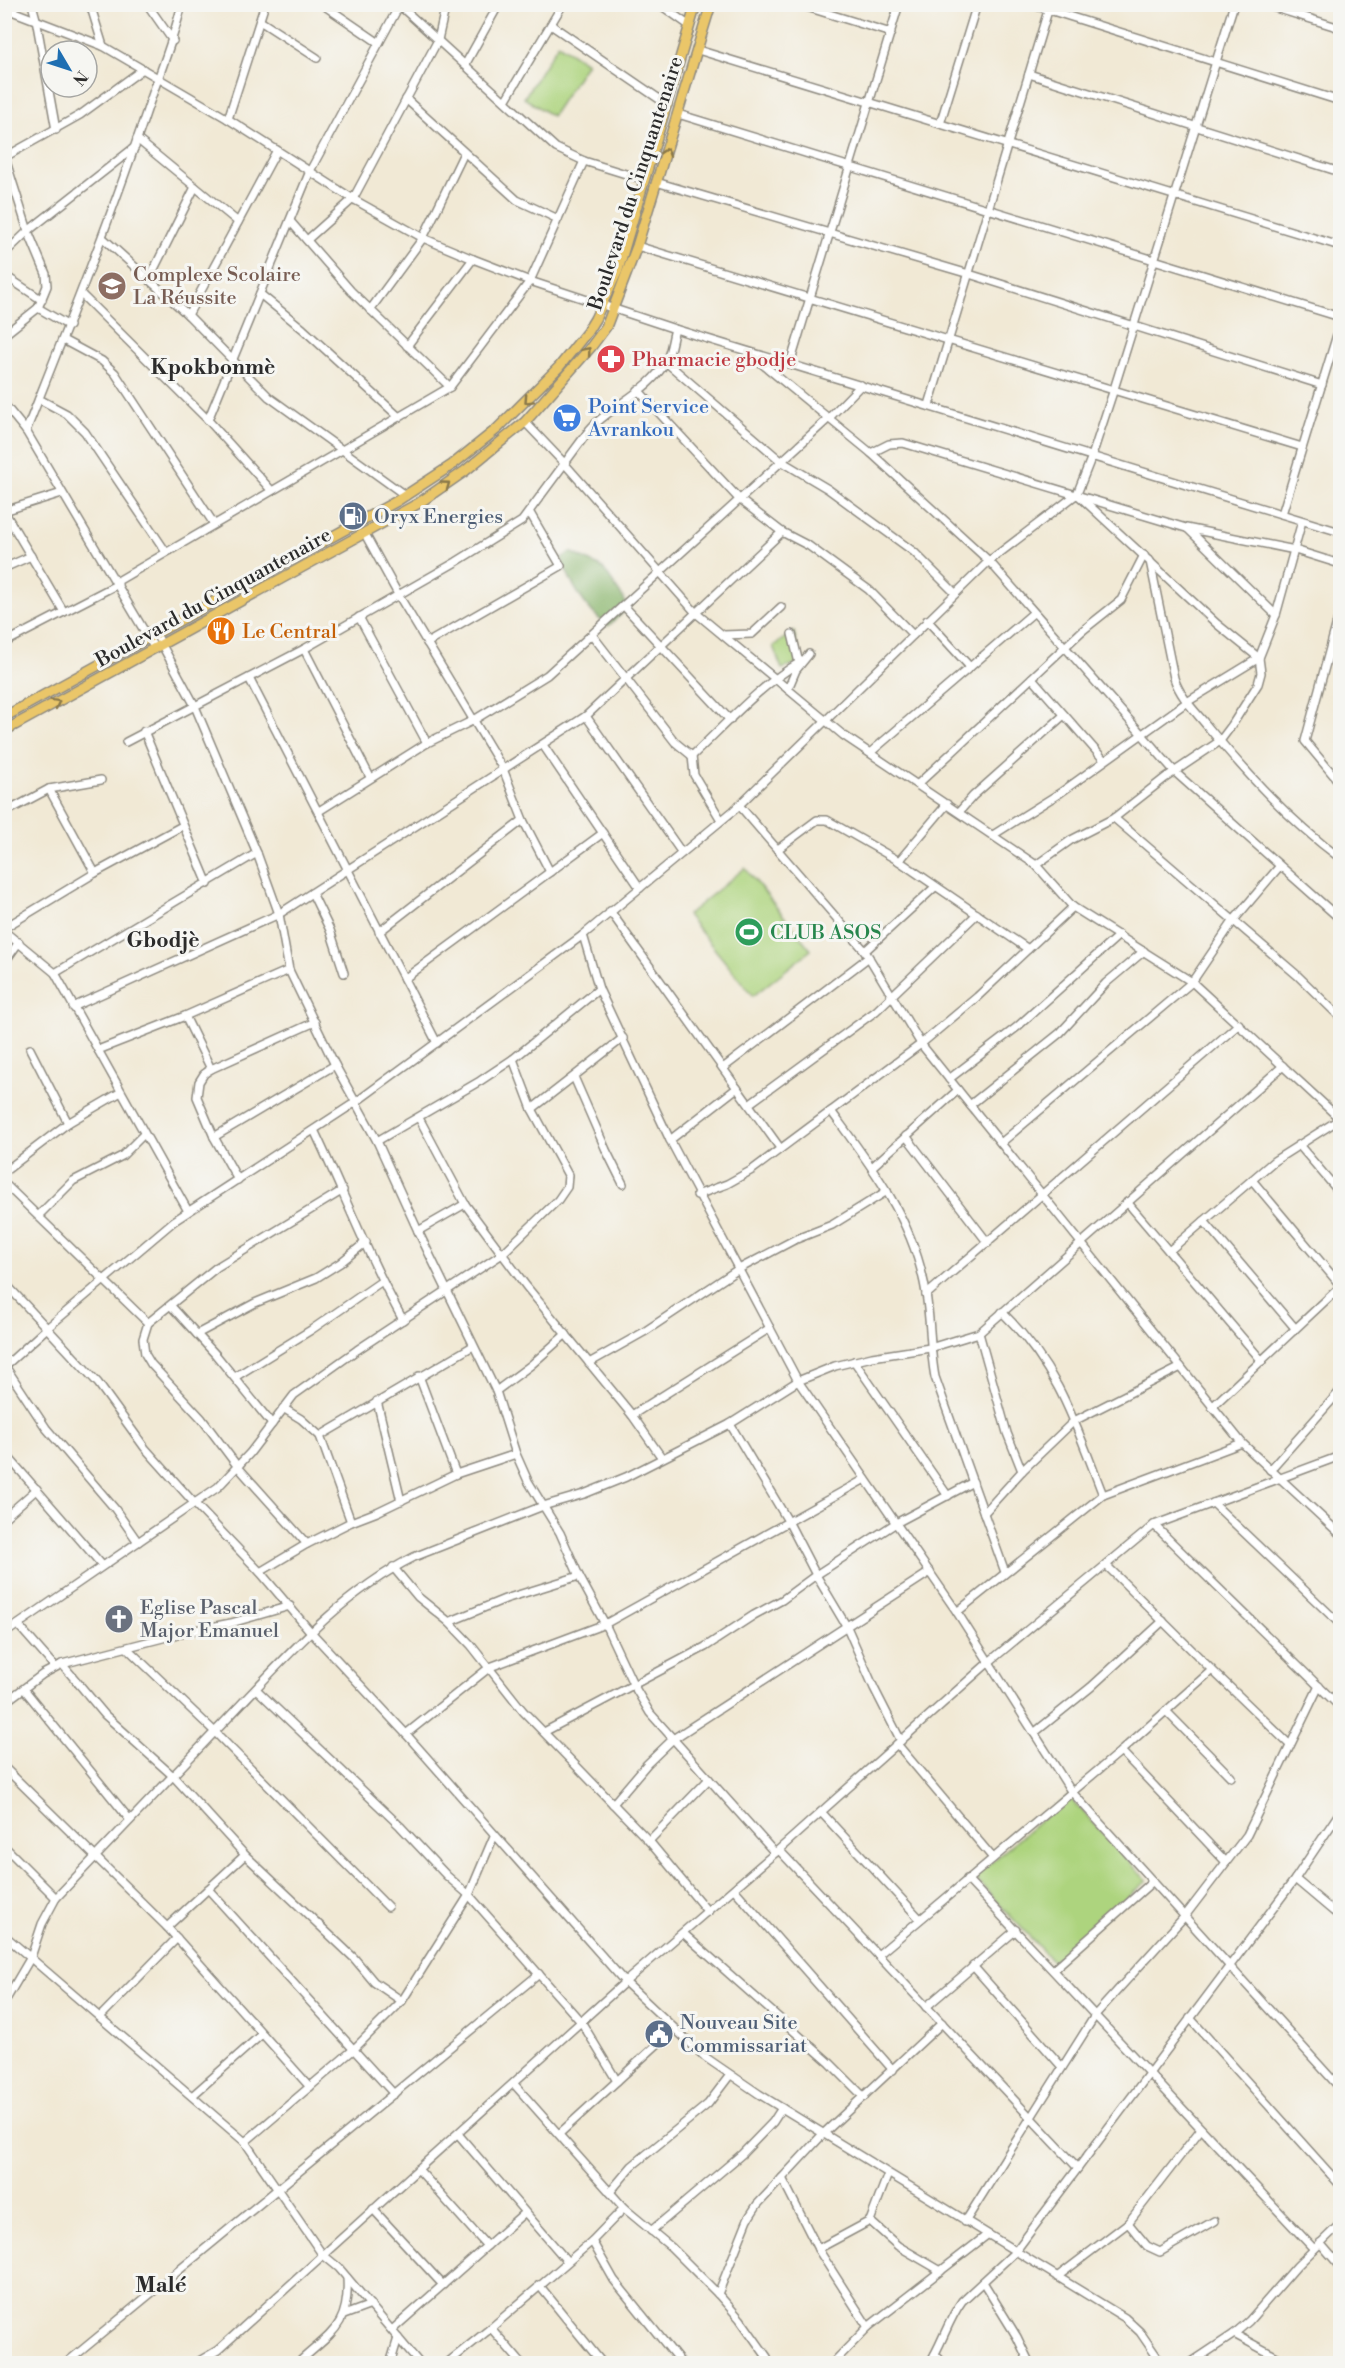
<svg xmlns="http://www.w3.org/2000/svg" width="1345" height="2368" font-family="'Libre Bodoni',serif">
  <style>
    .green { fill: #add47e; stroke: #6c8054; stroke-width: 1.5 }
    .forest { fill: #8ab66d; stroke: #5a704c; stroke-width: 1.5 }
    .lines { fill: none; stroke-linecap: round; stroke-linejoin: round }
    .minor-casing { stroke: #8e8a80; stroke-width: 10 }
    .major-casing { stroke: #8e8a80; stroke-width: 12 }
    .minor { stroke: #fff; stroke-width: 7 }
    .major { stroke: #eac669; stroke-width: 9 }
    .oneway { stroke: #8a784a }
    .labels { text-anchor: middle; stroke-width: 6; stroke-linejoin: round; paint-order: stroke }
    .street-label { font-size: 20px; fill: #2b2b2b; stroke: #f6f6f2 }
    .education-label { font-size: 20px; fill: #785e54; stroke: #f6f6f2; text-anchor: start }
    .health-label { font-size: 20px; fill: #be3a42; stroke: #f6f6f2; text-anchor: start }
    .shop-label { font-size: 20px; fill: #366cbe; stroke: #f6f6f2; text-anchor: start }
    .service-label { font-size: 20px; fill: #4e5e75; stroke: #f6f6f2; text-anchor: start }
    .food-label { font-size: 20px; fill: #c56008; stroke: #f6f6f2; text-anchor: start }
    .leisure-label { font-size: 20px; fill: #27864d; stroke: #f6f6f2; text-anchor: start }
    .worship-label { font-size: 20px; fill: #5b616d; stroke: #f6f6f2; text-anchor: start }
    .neighbourhood-label { font-size: 21px; font-weight: bold; fill: #2b2b2b; stroke: #f6f6f2 }
    .quarter-label { font-size: 22px; font-weight: bold; fill: #2b2b2b; stroke: #f6f6f2 }
  </style>
  <rect width="100%" height="100%" fill="#f6f6f2"/>
  <filter id="ink" filterUnits="userSpaceOnUse"><feTurbulence type="fractalNoise" baseFrequency=".0167" numOctaves="2"/><feDisplacementMap in="SourceGraphic" scale="12" xChannelSelector="R" yChannelSelector="G"/><feConvolveMatrix kernelMatrix="1 2 1 2 8 2 1 2 1" color-interpolation-filters="sRGB"/></filter>
  <filter id="wash" filterUnits="userSpaceOnUse"><feTurbulence type="fractalNoise" baseFrequency=".008" numOctaves="4" result="noise"/><feDisplacementMap in="SourceGraphic" scale="24" xChannelSelector="R" yChannelSelector="G"/><feGaussianBlur stdDeviation="1.35" result="paint"/><feColorMatrix in="noise" values="0 0 0 0 0 0 0 0 0 0 0 0 0 0 0 0 0 1.4 0 .05"/><feComposite in="paint" operator="in"/></filter>
  <g filter="url(#wash)">
    <rect width="100%" height="100%" fill="#f1e9d5"/>
    <!-- green -->
    <g class="green">
      <polygon points="558,44 587,63 552,116 524,98"/>
      <polygon points="794,632 800,662 782,669 773,646"/>
      <polygon points="745,868 811,950 753,996 687,915"/>
      <polygon points="1069,1796 1147,1881 1053,1962 974,1877"/>
    </g>
    <!-- forest -->
    <path class="forest" d="M571 552 603 568 624 599 627 609 608 626C584 608 572 586 561 558Z"/>
  </g>
  <g filter="url(#ink)">
    <g class="lines">
      <!-- minor casing -->
      <g class="minor-casing">
        <g id="minor">
          <polyline points="32,4 36,19 56,130"/>
          <polyline points="90,4 103,46"/>
          <polyline points="147,4 173,41"/>
          <polyline points="322,4 379,43"/>
          <polyline points="398,4 556,148 584,161 645,180"/>
          <polyline points="659,4 690,26"/>
          <polyline points="797,4 891,33"/>
          <polyline points="1030,4 1340,101"/>
          <polyline points="1263,4 1340,28"/>
          <polyline points="4,8 103,46 228,119 353,199 423,238 473,259 530,281 675,329 1340,532"/>
          <polyline points="260,21 317,58"/>
          <polyline points="551,25 668,105"/>
          <polyline points="698,50 1340,246"/>
          <polyline points="465,65 499,4"/>
          <polyline points="1029,74 1340,172"/>
          <polyline points="406,99 517,200 558,219"/>
          <polyline points="505,101 563,4"/>
          <polyline points="678,114 1340,317"/>
          <polyline points="228,119 265,4"/>
          <polyline points="940,124 977,4"/>
          <polyline points="137,139 238,222"/>
          <polyline points="4,155 28,231 46,274 47,286 38,308 4,335"/>
          <polyline points="5,157 80,115 143,69"/>
          <polyline points="656,182 969,274 1322,385"/>
          <polyline points="290,221 351,291 450,387"/>
          <polyline points="103,238 188,315 269,397 406,496"/>
          <polyline points="307,240 353,199 438,40 446,4"/>
          <polyline points="637,246 1302,447"/>
          <polyline points="4,254 28,231 135,147"/>
          <polyline points="4,275 42,300"/>
          <polyline points="149,279 195,187"/>
          <polyline points="81,294 208,420 271,490"/>
          <polyline points="260,294 303,329 399,417"/>
          <polyline points="38,308 69,326"/>
          <polyline points="370,310 423,238 464,153"/>
          <polyline points="188,315 277,150"/>
          <polyline points="63,340 102,361 115,373 214,524"/>
          <polyline points="407,346 473,259"/>
          <polyline points="750,354 871,453 989,561 1176,773 1340,919"/>
          <polyline points="666,362 781,461 828,489 914,552 955,593"/>
          <polyline points="790,364 899,4"/>
          <polyline points="638,390 739,499 782,532 809,546 869,590 913,635"/>
          <polyline points="39,399 67,414 85,432 166,552"/>
          <polyline points="4,404 26,431 155,649"/>
          <polyline points="929,405 1050,4"/>
          <polyline points="208,420 310,171 399,6"/>
          <polyline points="525,422 564,463 696,613 843,735 1036,865 1073,907 1192,982 1340,1119"/>
          <path d="M26 431C68 325 110 221 146 113 158 77 173 42 182 4"/>
          <polyline points="871,453 889,444 903,443 1186,528 1295,550 1340,564"/>
          <polyline points="4,511 64,612"/>
          <polyline points="4,511 62,493"/>
          <polyline points="1282,514 1340,325"/>
          <polyline points="1188,529 1276,615"/>
          <polyline points="365,534 399,596 503,769 523,820 550,872"/>
          <path d="M1150 561 1174 678C1180 697 1196 712 1208 727 1249 776 1290 821 1340 858"/>
          <polyline points="4,568 31,556"/>
          <polyline points="116,582 450,387 530,281 584,161"/>
          <polyline points="624,606 730,720"/>
          <polyline points="1340,611 1305,741 1340,783"/>
          <polyline points="359,617 427,743"/>
          <polyline points="927,620 970,667"/>
          <polyline points="156,634 194,704 257,853 279,914 289,970 335,1065 377,1141 418,1231 496,1391 516,1454 528,1481 560,1533 579,1576 605,1624 634,1686 650,1713 775,1853"/>
          <polyline points="792,634 799,663"/>
          <polyline points="723,635 752,634 781,607"/>
          <polyline points="593,636 675,742 692,756 694,775 721,820"/>
          <polyline points="4,643 118,584"/>
          <polyline points="427,643 561,566 530,513"/>
          <polyline points="304,649 370,777"/>
          <polyline points="249,678 437,1043"/>
          <polyline points="1032,678 1104,760"/>
          <polyline points="788,689 796,670 809,654"/>
          <polyline points="586,716 682,853"/>
          <polyline points="144,731 208,884"/>
          <path d="M126 742 304 649 456 562 522 521 590 429C611 406 652 389 666 361 671 352 672 339 675 329"/>
          <polyline points="543,745 640,888"/>
          <polyline points="871,752 1033,613"/>
          <path d="M692 756C727 723 760 685 802 661"/>
          <polyline points="918,784 1082,631 1121,600 1144,555"/>
          <polyline points="49,789 95,873"/>
          <polyline points="739,805 865,951 921,1044 1242,1443 1340,1534"/>
          <polyline points="319,811 427,743 474,720 547,675 828,419 861,385"/>
          <polyline points="959,812 973,796 1064,715"/>
          <polyline points="4,813 49,789 101,780"/>
          <polyline points="1114,818 1297,975 1340,1017"/>
          <polyline points="993,835 1060,793 1187,702 1259,658 1276,615 1302,521"/>
          <polyline points="778,849 817,820 827,820 899,861 1028,949"/>
          <polyline points="899,861 947,804"/>
          <polyline points="1036,865 1071,840 1114,818 1165,778 1220,741 1232,725 1258,684 1261,673 1259,658 1217,624 1077,494"/>
          <polyline points="312,893 330,930 344,973"/>
          <polyline points="610,911 780,1148"/>
          <polyline points="4,928 95,873 182,826"/>
          <polyline points="4,931 55,973 188,1211"/>
          <polyline points="379,932 523,820"/>
          <polyline points="583,935 599,989 670,1140 798,1381 957,1612 1071,1791 1340,2088"/>
          <polyline points="865,951 935,887"/>
          <polyline points="4,963 19,942"/>
          <polyline points="55,973 257,853"/>
          <polyline points="404,979 603,833"/>
          <polyline points="73,1007 279,914 586,716 782,532"/>
          <polyline points="185,1016 211,1069"/>
          <polyline points="30,1049 68,1123"/>
          <polyline points="98,1050 185,1016 289,970"/>
          <polyline points="723,1068 869,957"/>
          <polyline points="574,1077 606,1150 623,1184"/>
          <polyline points="949,1079 1017,1027 1119,935"/>
          <polyline points="749,1104 876,1011 977,914"/>
          <polyline points="970,1105 1060,1033 1106,983 1144,951"/>
          <polyline points="532,1109 623,1038"/>
          <path d="M831 1111C869 1163 909 1214 923 1278 931 1310 929 1345 935 1377L1005 1572"/>
          <polyline points="419,1118 465,1204 526,1286 632,1415 662,1458"/>
          <path d="M314 1130C344 1193 369 1259 403 1320"/>
          <polyline points="906,1136 988,1243"/>
          <polyline points="214,1137 335,1065"/>
          <polyline points="670,1140 737,1088"/>
          <polyline points="377,1141 480,1081 513,1059 599,989"/>
          <polyline points="1001,1143 1192,982 1234,920 1279,867"/>
          <polyline points="1299,1145 1340,1193"/>
          <polyline points="872,1167 958,1090"/>
          <polyline points="4,1172 68,1123 121,1092"/>
          <polyline points="238,1180 214,1137 197,1097 199,1082 204,1074 211,1069 315,1022"/>
          <polyline points="1252,1180 1340,1285"/>
          <polyline points="4,1183 148,1323"/>
          <polyline points="697,1195 727,1184 752,1170 921,1044 977,997 1073,907"/>
          <polyline points="1127,1202 1262,1361"/>
          <polyline points="39,1215 73,1181 122,1156 144,1134"/>
          <polyline points="1204,1221 1295,1328"/>
          <polyline points="418,1231 465,1204"/>
          <polyline points="1169,1251 1274,1161 1340,1119"/>
          <polyline points="4,1282 98,1383 145,1448 195,1504 260,1572 310,1631 406,1734 625,1982 705,2057 759,2094 1125,2318 1140,2332 1162,2364"/>
          <polyline points="926,1295 1239,1024"/>
          <polyline points="171,1306 216,1355 272,1424"/>
          <path d="M1002 1312C1059 1368 1075 1423 1103 1495"/>
          <polyline points="979,1333 1007,1433 1022,1471"/>
          <polyline points="197,1334 255,1303 316,1278 340,1263 366,1242"/>
          <polyline points="854,1361 948,1496"/>
          <polyline points="589,1363 644,1332 737,1270 794,1240 832,1225 887,1191"/>
          <polyline points="5,1366 46,1428 115,1509 138,1542"/>
          <polyline points="4,1367 46,1329 174,1221 356,1102 583,935 733,811 989,561 1077,494 1092,456 1114,389 1234,4"/>
          <polyline points="419,1376 456,1474"/>
          <polyline points="235,1377 311,1330 382,1281"/>
          <polyline points="496,1391 531,1365 566,1334"/>
          <polyline points="377,1401 401,1501"/>
          <polyline points="1212,1407 1340,1287"/>
          <polyline points="283,1408 301,1419 320,1436 351,1522"/>
          <polyline points="632,1415 770,1328"/>
          <polyline points="730,1424 788,1521 816,1575 847,1627 874,1688 901,1741"/>
          <polyline points="320,1436 473,1346"/>
          <polyline points="4,1452 102,1565"/>
          <polyline points="1270,1470 1340,1391"/>
          <polyline points="1213,1503 1340,1624"/>
          <polyline points="984,1513 1022,1471 1074,1421 1181,1367"/>
          <polyline points="4,1518 37,1489"/>
          <polyline points="1154,1525 1340,1707"/>
          <polyline points="307,1544 238,1467 202,1419 151,1364 145,1354 143,1339 148,1323 217,1267 343,1190"/>
          <polyline points="1107,1566 1212,1670 1290,1745"/>
          <polyline points="393,1567 418,1597 449,1622 471,1645 523,1711 649,1841 708,1912"/>
          <polyline points="260,1572 307,1544 351,1522 377,1512 456,1474 516,1454"/>
          <polyline points="957,1612 1103,1495 1242,1443"/>
          <polyline points="449,1622 505,1599 579,1576"/>
          <polyline points="18,1625 55,1667"/>
          <polyline points="4,1634 218,1487 250,1453 294,1395 357,1350 502,1254 558,1200 567,1187 568,1175 532,1109 513,1059"/>
          <polyline points="127,1648 215,1732 388,1907"/>
          <polyline points="62,1664 105,1715 173,1776 245,1855 354,1958 374,1982 402,2001"/>
          <polyline points="24,1689 130,1820"/>
          <polyline points="256,1689 400,1826 447,1876 469,1895 582,2023 617,2081"/>
          <polyline points="4,1703 43,1674 62,1664 186,1632 231,1623 290,1606"/>
          <polyline points="1166,1711 1231,1777"/>
          <polyline points="544,1732 705,1647 754,1615 782,1600 816,1575 896,1523 973,1482"/>
          <polyline points="1034,1733 1091,1687 1163,1621"/>
          <polyline points="406,1734 490,1667 605,1624 865,1479"/>
          <polyline points="897,1744 993,1858"/>
          <polyline points="1121,1751 1226,1862"/>
          <polyline points="4,1767 167,1927 310,2087"/>
          <polyline points="613,1804 647,1764 673,1739 930,1572"/>
          <polyline points="821,1812 920,1919"/>
          <polyline points="649,1841 709,1779"/>
          <polyline points="4,1846 56,1898"/>
          <polyline points="779,1850 1078,2168"/>
          <polyline points="967,1879 1314,2249"/>
          <polyline points="1295,1879 1333,1911 1337,1914 1340,1911"/>
          <polyline points="208,1889 394,2094"/>
          <polyline points="734,1889 893,2070"/>
          <polyline points="167,1927 245,1855"/>
          <polyline points="683,1933 830,2063 864,2097"/>
          <polyline points="4,1935 245,2142 322,2254 339,2268 420,2364"/>
          <polyline points="878,1955 1121,1751 1212,1670"/>
          <polyline points="973,1966 1062,2067"/>
          <polyline points="1053,1970 1152,1882"/>
          <path d="M4 2003 31 1957 42 1924 56 1898C114 1838 171 1777 229 1717 285 1658 340 1594 414 1557L543 1506 584 1494 626 1477 730 1424 798 1381 835 1366 872 1357 930 1348 979 1333 1283 1066"/>
          <polyline points="926,2007 1016,1930"/>
          <polyline points="100,2017 177,1938"/>
          <polyline points="1190,2018 1340,2185"/>
          <polyline points="1334,2080 1340,2074"/>
          <polyline points="514,2084 624,2208 671,2247 718,2294 740,2319 767,2357 759,2364"/>
          <polyline points="192,2096 262,2034"/>
          <polyline points="458,2134 567,2261"/>
          <polyline points="559,2134 674,2029"/>
          <polyline points="245,2142 353,2050 402,2001 469,1895 494,1836"/>
          <polyline points="418,2169 487,2246"/>
          <polyline points="888,2174 870,2221 898,2246 941,2271"/>
          <polyline points="782,2178 818,2249"/>
          <polyline points="610,2192 632,2166 708,2104 730,2075"/>
          <polyline points="373,2209 443,2285"/>
          <polyline points="965,2222 1096,2014 1185,1916 1247,1835 1319,1686"/>
          <polyline points="1128,2223 1147,2246 1160,2252 1214,2221"/>
          <polyline points="651,2231 742,2154 773,2122 782,2108"/>
          <polyline points="592,2241 614,2280 682,2364"/>
          <polyline points="1320,2243 1340,2266"/>
          <polyline points="1057,2277 1128,2223 1201,2129"/>
          <polyline points="983,2282 1017,2337 1030,2364"/>
          <polyline points="539,2285 603,2364"/>
          <polyline points="718,2294 748,2219 757,2205 823,2134 942,2023"/>
          <polyline points="344,2315 371,2305"/>
          <polyline points="868,2327 818,2249 870,2221"/>
          <polyline points="491,2328 522,2364"/>
          <polyline points="392,2330 524,2213"/>
          <polyline points="1234,2334 1290,2364"/>
          <polyline points="935,2354 944,2364"/>
          <polyline points="65,2364 539,1974"/>
          <polyline points="194,2364 218,2350 625,1982 775,1853 989,1662 1154,1525 1340,1456"/>
          <path d="M297 2364C330 2333 350 2328 347 2278"/>
          <polyline points="390,2364 398,2338"/>
          <polyline points="446,2364 491,2328 592,2241 624,2208"/>
          <polyline points="832,2364 868,2327 987,2235"/>
          <path d="M929 2364C942 2344 948 2320 962 2301L1015 2252 1295 1879 1340 1812"/>
          <polyline points="1189,2364 1234,2334 1249,2321 1297,2266 1340,2224"/>
        </g>
      </g>
      <!-- major casing -->
      <g class="major-casing">
        <g id="major">
          <polyline points="4,717 397,501 452,465 497,429 559,367 587,332 595,319 618,270 696,4"/>
          <polyline points="4,731 419,503 465,471 525,422 591,347 606,327 637,246 711,4"/>
        </g>
      </g>
      <!-- minor -->
      <use href="#minor" class="minor"/>
      <!-- major -->
      <use href="#major" class="major"/>
    </g>
    <!-- one-way arrows -->
    <defs><path id="oneway-chevron" d="M-2-3.5L2.5 0L-2 3.5" fill="none" stroke-width="1.6" stroke-linecap="round" stroke-linejoin="round" transform="scale(1.5)"/></defs>
    <g class="oneway">
      <use href="#oneway-chevron" transform="translate(666 152) rotate(-72)"/>
      <use href="#oneway-chevron" transform="translate(587 351) rotate(-50)"/>
      <use href="#oneway-chevron" transform="translate(528 400) rotate(133)"/>
      <use href="#oneway-chevron" transform="translate(446 485) rotate(-36)"/>
      <use href="#oneway-chevron" transform="translate(56 703) rotate(-29)"/>
    </g>
  </g>
  <!-- icons -->
  <defs>
    <g id="school-disc" transform="scale(1.5)"><circle r="9.5" fill="#8d6e63" stroke="#f6f6f2"/><path d="M0-5L7-2L0 1L-7-2ZM-4 1L0 2.5L4 1V4Q0 6-4 4Z" fill="#fff"/></g>
    <g id="pharmacy-disc" transform="scale(1.5)"><circle r="9.5" fill="#e0444e" stroke="#f6f6f2"/><path d="M-2-6h4v4h4v4h-4v4h-4v-4h-4v-4h4Z" fill="#fff"/></g>
    <g id="supermarket-disc" transform="scale(1.5)"><circle r="9.5" fill="#3f7fe0" stroke="#f6f6f2"/><path d="M-6-5.5h2.5l.6 2H6L4.5 2H-2.5L-4.4-4H-6ZM-1.5 3.2a1.3 1.3 0 1 0 .1 0ZM3 3.2a1.3 1.3 0 1 0 .1 0Z" fill="#fff"/></g>
    <g id="fuel-disc" transform="scale(1.5)"><circle r="9.5" fill="#5c6f8a" stroke="#f6f6f2"/><path d="M-5.5-6h7V0h2V4h1.3V-2.5L3-4.5l.8-.8L6-3V5H2.5V1h-1V6h-7ZM-4.2-4.7v3.2H.2V-4.7Z" fill="#fff"/></g>
    <g id="restaurant-disc" transform="scale(1.5)"><circle r="9.5" fill="#e8710a" stroke="#f6f6f2"/><path d="M-5-6h1v4h1v-4h1v4h1v-4h1v5L-1.5 .5V6h-2V.5L-5-1ZM5-6V6H3V1.5H1.5Q1.5-4 5-6Z" fill="#fff"/></g>
    <g id="stadium-disc" transform="scale(1.5)"><circle r="9.5" fill="#2e9e5b" stroke="#f6f6f2"/><path d="M0-5a6.5 5 0 1 0 0 10a6.5 5 0 1 0 0-10ZM-3.5-1.8h7v3.6h-7Z" fill="#fff"/></g>
    <g id="church-disc" transform="scale(1.5)"><circle r="9.5" fill="#6b7280" stroke="#f6f6f2"/><path d="M-1.2-6h2.4v3.5h3.3v2.4h-3.3V6h-2.4V-.1h-3.3v-2.4h3.3Z" fill="#fff"/></g>
    <g id="civic-disc" transform="scale(1.5)"><circle r="9.5" fill="#5c6f8a" stroke="#f6f6f2"/><path d="M-.6-6.5H3V-4.5H.6V-3L4-1V1h2V6H-6V1h2V-1L-.6-3ZM-1.2 2.5V6h2.4V2.5Z" fill="#fff"/></g>
  </defs>
  <g fill-rule="evenodd">
    <use href="#school-disc" x="112" y="286"/>
    <use href="#pharmacy-disc" x="611" y="359"/>
    <use href="#supermarket-disc" x="567" y="418"/>
    <use href="#fuel-disc" x="353" y="516"/>
    <use href="#restaurant-disc" x="221" y="631"/>
    <use href="#stadium-disc" x="749" y="932"/>
    <use href="#church-disc" x="119" y="1619"/>
    <use href="#civic-disc" x="659" y="2034"/>
  </g>
  <g class="labels">
    <!-- street labels -->
    <g class="street-label">
      <text transform="translate(635 183) rotate(-72)" y="7">Boulevard du Cinquantenaire</text>
      <text transform="translate(213 597) rotate(-29)" y="7">Boulevard du Cinquantenaire</text>
    </g>
    <!-- education labels -->
    <g class="education-label">
      <text x="133" y="281">Complexe Scolaire<tspan x="133" dy="23">La Réussite</tspan></text>
    </g>
    <!-- health labels -->
    <g class="health-label">
      <text x="632" y="366">Pharmacie gbodje</text>
    </g>
    <!-- shop labels -->
    <g class="shop-label">
      <text x="588" y="413">Point Service<tspan x="588" dy="23">Avrankou</tspan></text>
    </g>
    <!-- service labels -->
    <g class="service-label">
      <text x="374" y="523">Oryx Energies</text>
      <text x="680" y="2029">Nouveau Site<tspan x="680" dy="23">Commissariat</tspan></text>
    </g>
    <!-- food labels -->
    <g class="food-label">
      <text x="242" y="638">Le Central</text>
    </g>
    <!-- leisure labels -->
    <g class="leisure-label">
      <text x="770" y="939">CLUB ASOS</text>
    </g>
    <!-- worship labels -->
    <g class="worship-label">
      <text x="140" y="1614">Eglise Pascal<tspan x="140" dy="23">Major Emanuel</tspan></text>
    </g>
    <!-- neighbourhood labels -->
    <g class="neighbourhood-label">
      <text x="213" y="374">Kpokbonmè</text>
      <text x="163" y="947">Gbodjè</text>
    </g>
    <!-- quarter labels -->
    <g class="quarter-label">
      <text x="161" y="2292">Malé</text>
    </g>
  </g>
  <!-- margin -->
  <rect width="1345" height="2368" fill="none" stroke="#f6f6f2" stroke-width="24"/>
  <!-- north arrow -->
  <g transform="translate(69 69) rotate(129)"><circle r="28" fill="#f6f6f2" stroke="#a5a5a2" stroke-width="1.5"/>
  <path d="M0-4.5L10 22L0 15L-10 22Z" fill="#1f6fb2"/>
  <text y="-9" font-size="16" font-weight="bold" text-anchor="middle" fill="#2b2b2b">N</text>
  </g>
</svg>
